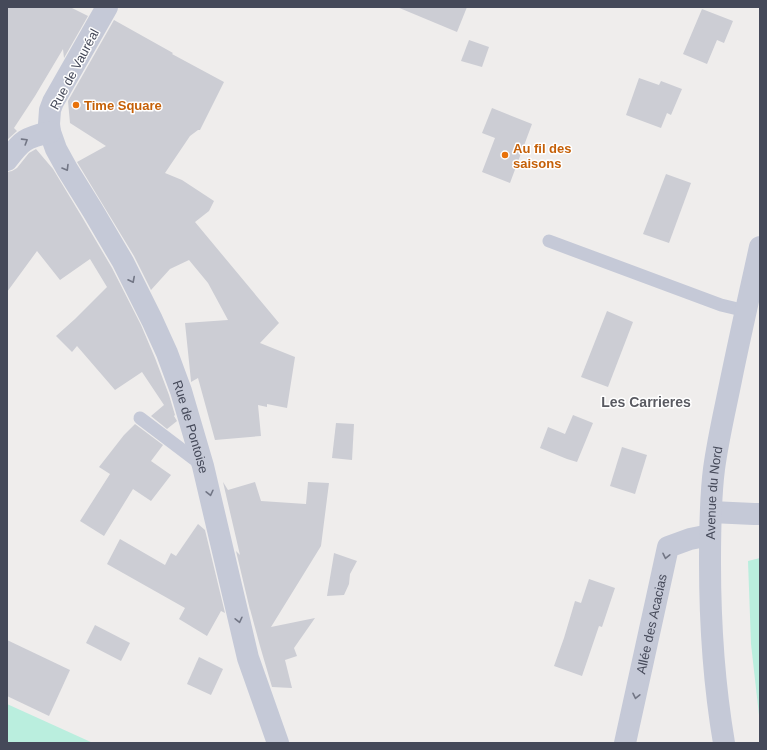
<svg xmlns="http://www.w3.org/2000/svg" width="767" height="750" font-family="Helvetica,sans-serif">
  <style>
    .green { fill: #baeede }
    .building { fill: #cccdd4 }
    .lines { fill: none; stroke-linecap: round; stroke-linejoin: round }
    .service { stroke: #c5c9d7; stroke-width: 13 }
    .minor { stroke: #c5c9d7; stroke-width: 22 }
    .tertiary { stroke: #c5c9d7; stroke-width: 22 }
    .oneway { stroke: #727685 }
    .food-dot { fill: #e8710a; stroke: #fff; stroke-width: 1.5 }
    .labels { text-anchor: middle; stroke-width: 3; stroke-linejoin: round; paint-order: stroke }
    .street-label { font-size: 13px; fill: #454959; stroke: #fff }
    .food-label { font-size: 13px; font-weight: bold; fill: #c56008; stroke: #fff; text-anchor: start }
    .neighbourhood-label { font-size: 14px; font-weight: bold; fill: #595a61; stroke: #fff }
  </style>
  <rect width="100%" height="100%" fill="#efedec"/>
  <!-- green -->
  <g class="green">
    <polygon points="760,558 760,724 751,644 748,561"/>
    <polygon points="7,704 93,743 7,743"/>
  </g>
  <!-- building -->
  <g class="building">
    <polygon points="7,7 70,7 88,16 64,58 63,49 35,96 14,128 17,131 7,140"/>
    <polygon points="397,7 467,7 457,32"/>
    <polygon points="702,9 733,21 724,43 717,40 707,64 683,54"/>
    <polygon points="114,20 173,53 172,54 224,82 200,130 198,130 190,136 165,173 182,180 214,201 209,211 195,222 279,323 260,343 295,357 287,408 267,404 267,407 258,405 261,436 215,440 198,378 191,382 191,381 185,323 228,320 208,283 189,260 170,269 151,290 134,256 77,162 106,146 70,123 68,101"/>
    <polygon points="469,40 489,47 482,67 461,61"/>
    <polygon points="639,78 659,85 661,81 682,89 671,115 667,113 661,128 626,115"/>
    <polygon points="492,108 532,124 510,183 482,172 495,138 482,133"/>
    <polygon points="36,149 53,169 82,217 112,268 141,325 155,358 169,395 175,415 174,416 177,421 167,429 151,416 164,405 142,372 115,390 77,346 72,352 56,336 75,319 107,287 90,259 60,280 37,251 7,292 7,172 12,171 17,168 29,153"/>
    <polygon points="666,174 691,183 669,243 643,234"/>
    <polygon points="607,311 633,322 608,387 581,377"/>
    <polygon points="573,415 593,423 577,462 567,459 540,448 548,427 565,434"/>
    <polygon points="336,423 354,424 352,460 332,458"/>
    <polygon points="135,424 163,445 151,461 171,475 151,501 133,489 104,536 80,521 110,474 99,467 124,435"/>
    <polygon points="622,447 647,455 635,494 610,486"/>
    <polygon points="223,482 228,490 255,482 261,501 306,504 308,482 329,483 321,546 271,627 315,618 294,648 297,656 285,660 292,688 272,687 260,646 250,609 250,610 236,551 240,555"/>
    <polygon points="198,524 205,530 225,613 221,611 207,636 179,619 185,608 107,564 120,539 165,565 171,553 176,556"/>
    <polygon points="334,553 357,561 350,574 349,584 344,595 327,596"/>
    <polygon points="589,579 615,588 602,627 599,626 582,676 554,666 564,638 575,601 581,603"/>
    <polygon points="95,625 130,643 121,661 86,643"/>
    <polygon points="7,640 70,670 49,716 7,696"/>
    <polygon points="199,657 223,669 211,695 187,684"/>
  </g>
  <g class="lines">
    <!-- service -->
    <g class="service">
      <polyline points="549,241 721,305 746,311"/>
      <polyline points="140,418 202,465"/>
    </g>
    <!-- minor -->
    <g class="minor">
      <polyline points="711,512 754,514 760,514"/>
      <path id="s1" d="M625 743 668 547 690 539 710 535"/>
    </g>
    <!-- tertiary -->
    <g class="tertiary">
      <path id="s2" d="M107 7 53 102 50 110 49 124 50 132 56 149 67 169 93 211 123 262 152 320 167 353 181 391 203 466 248 658 278 743"/>
      <path d="M7 160C22 140 25 138 50 132"/>
      <path id="s3" d="M724 743C714 684 710 623 710 563 710 532 710 500 714 469 718 439 725 410 731 380 740 336 750 292 760 247"/>
    </g>
  </g>
  <!-- one-way arrows -->
  <defs><path id="oneway-chevron" d="M-2-3.5L2.5 0L-2 3.5" fill="none" stroke-width="1.6" stroke-linecap="round" stroke-linejoin="round"/></defs>
  <g class="oneway">
    <use href="#oneway-chevron" transform="translate(25 141) rotate(-32)"/>
    <use href="#oneway-chevron" transform="translate(66 168) rotate(59)"/>
    <use href="#oneway-chevron" transform="translate(132 280) rotate(63)"/>
    <use href="#oneway-chevron" transform="translate(210 493) rotate(77)"/>
    <use href="#oneway-chevron" transform="translate(666 556) rotate(102)"/>
    <use href="#oneway-chevron" transform="translate(239 620) rotate(77)"/>
    <use href="#oneway-chevron" transform="translate(636 696) rotate(102)"/>
  </g>
  <!-- markers -->
  <g class="food-dot">
    <circle cx="76" cy="105" r="4"/>
    <circle cx="505" cy="155" r="4"/>
  </g>
  <g class="labels">
    <!-- street labels -->
    <g class="street-label">
      <text transform="translate(74 69) rotate(-62)" y="5">Rue de Vauréal</text>
      <text dy="5" stroke="none"><textPath href="#s2" startOffset="468">Rue de Pontoise</textPath></text>
      <text dy="5" stroke="none"><textPath href="#s3" startOffset="251">Avenue du Nord</textPath></text>
      <text dy="5" stroke="none"><textPath href="#s1" startOffset="122">Allée des Acacias</textPath></text>
    </g>
    <!-- food labels -->
    <g class="food-label">
      <text x="84" y="110">Time Square</text>
      <text x="513" y="153">Au fil des<tspan x="513" dy="15">saisons</tspan></text>
    </g>
    <!-- neighbourhood labels -->
    <g class="neighbourhood-label">
      <text x="646" y="407">Les Carrieres</text>
    </g>
  </g>
  <!-- border -->
  <rect width="767" height="750" fill="none" stroke="#454959" stroke-width="16"/>
</svg>
